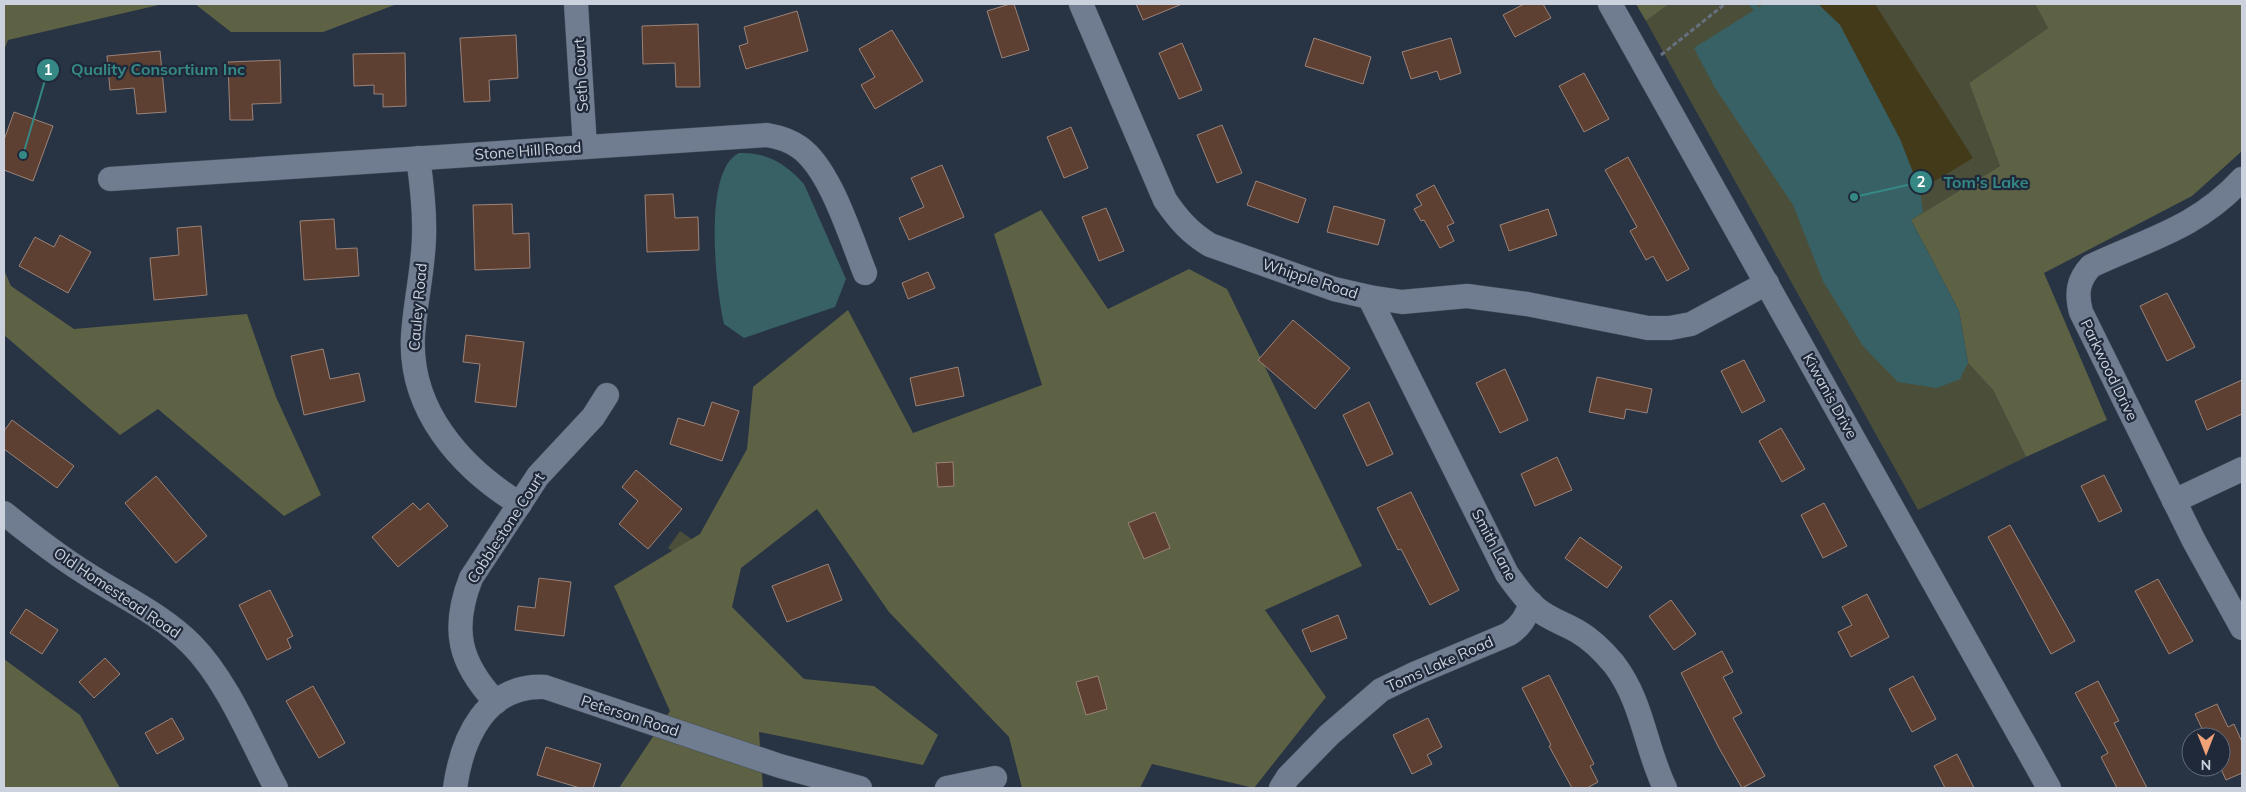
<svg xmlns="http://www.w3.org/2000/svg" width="2246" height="792" font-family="Mulish,sans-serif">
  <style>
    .green { fill: #4b4f3a }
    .forest { fill: #5d6244 }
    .sand { fill: #433a1a }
    .water { fill: #386166 }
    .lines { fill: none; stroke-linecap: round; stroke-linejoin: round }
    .stream { stroke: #386166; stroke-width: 5.5 }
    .building { fill: #5d4032; stroke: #9b8378 }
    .minor-casing { stroke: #454e5c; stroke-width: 25 }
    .path { stroke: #66707e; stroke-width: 3; stroke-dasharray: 5 2.5; stroke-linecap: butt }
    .minor { stroke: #707c90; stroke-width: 24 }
    .labels { text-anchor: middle; stroke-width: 4.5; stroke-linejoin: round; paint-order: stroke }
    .street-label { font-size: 15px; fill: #cbd2dd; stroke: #1f293a }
    .leader { fill: none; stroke: #358884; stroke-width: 2 }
    .callout-dot { fill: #358884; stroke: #1f293a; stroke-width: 2 }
    .mark-label { font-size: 15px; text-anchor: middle; font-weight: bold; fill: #fff }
    .callout-label { font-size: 16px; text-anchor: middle; font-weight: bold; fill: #358884; stroke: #1f293a; stroke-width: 4.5; stroke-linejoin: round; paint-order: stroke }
  </style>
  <rect width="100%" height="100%" fill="#283344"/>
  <!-- green -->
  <g class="green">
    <polygon points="1669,4 2035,4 2048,28 1969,83 2000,166 1911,220 1968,363 1993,390 2026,457 1918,510 1646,21"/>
    <polygon points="680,531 706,549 695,566 668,548"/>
  </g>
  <!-- forest -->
  <g class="forest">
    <polygon points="4,4 163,4 8,40 4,50"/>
    <polygon points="195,4 397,4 323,32 231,32"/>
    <polygon points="1636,4 1669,4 1646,21"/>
    <polygon points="2035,4 2242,4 2242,151 2192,196 2044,273 2107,420 2026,457 1993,390 1968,363 1959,311 1911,220 2000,166 1969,83 2048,28"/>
    <polygon points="1041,210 1108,309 1189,269 1227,289 1362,566 1265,610 1326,697 1254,788 1152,764 1140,788 1022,788 1009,737 889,612 817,509 741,568 732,607 804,679 874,686 938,735 923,765 759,732 763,788 619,788 670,711 614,586 700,534 747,449 753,387 848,310 913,433 1042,385 994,234"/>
    <polygon points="4,270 11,286 74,329 247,314 276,397 321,495 284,516 158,409 120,435 4,335"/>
    <polygon points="4,659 80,715 120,788 4,788"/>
  </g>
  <!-- sand -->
  <polygon class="sand" points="1818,4 1875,4 1973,158 1920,190 1840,25"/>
  <!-- water -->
  <g class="water">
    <polygon points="1764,4 1818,4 1840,25 1900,139 1920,190 1923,212 1911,220 1959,311 1968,363 1960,379 1937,388 1898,382 1863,346 1823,281 1793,205 1714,86 1694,48"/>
    <path d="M739 153C767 152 786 164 804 184L846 279 835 307 744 338 724 324C716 290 702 170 739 153Z"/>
  </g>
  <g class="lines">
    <!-- stream -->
    <polyline class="stream" points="1752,4 1756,9"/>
  </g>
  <!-- building -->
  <g class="building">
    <polygon points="1010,4 1014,4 1029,50 1002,58 987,11"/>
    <polygon points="1136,4 1182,4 1143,20"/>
    <polygon points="1524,4 1543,4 1551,18 1515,37 1503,15"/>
    <polygon points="797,11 808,51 746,69 739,46 748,43 744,27"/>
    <polygon points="698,24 700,87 676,87 675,63 643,64 642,26"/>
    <polygon points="892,30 923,81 875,109 861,85 875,77 859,49"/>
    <polygon points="516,35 518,78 489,80 490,101 464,102 460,38"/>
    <polygon points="1314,38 1371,57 1363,84 1305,66"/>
    <polygon points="1451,38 1461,73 1440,80 1437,71 1411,79 1402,52"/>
    <polygon points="1182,43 1202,90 1179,99 1159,53"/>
    <polygon points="160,51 166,112 137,114 134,88 110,90 107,56"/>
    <polygon points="405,53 406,106 383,107 383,94 374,94 374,85 354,86 353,54"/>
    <polygon points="280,60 281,103 252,104 253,120 230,120 228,62"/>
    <polygon points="1584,73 1609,119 1584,132 1559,86"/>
    <polygon points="14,112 53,126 33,181 4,170 4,140"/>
    <polygon points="1222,125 1242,173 1217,183 1197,135"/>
    <polygon points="1071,127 1088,168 1064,178 1047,137"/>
    <polygon points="1628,157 1689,269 1667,281 1653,256 1646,260 1630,231 1637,227 1605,170"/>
    <polygon points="942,165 964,217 909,240 899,218 924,207 911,178"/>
    <polygon points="1256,181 1306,199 1298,223 1247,205"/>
    <polygon points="1434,185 1454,223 1447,226 1454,241 1440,248 1424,220 1421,221 1414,209 1422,205 1416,195"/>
    <polygon points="673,194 675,218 698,217 699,250 647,252 645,195"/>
    <polygon points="512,204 513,234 529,233 530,268 475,270 473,205"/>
    <polygon points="1334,206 1385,220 1378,245 1327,232"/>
    <polygon points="1106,208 1124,251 1099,261 1082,217"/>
    <polygon points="1548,209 1557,235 1509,251 1500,225"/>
    <polygon points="334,219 336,249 357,248 359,276 304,280 300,221"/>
    <polygon points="201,226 207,295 154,300 150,258 179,255 177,228"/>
    <polygon points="60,235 91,252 68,293 19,266 35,237 54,247"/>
    <polygon points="928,272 935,288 908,299 902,283"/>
    <polygon points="2167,293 2195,347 2167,361 2140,306"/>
    <polygon points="1293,320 1350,368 1315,409 1258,360"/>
    <polygon points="466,335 524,342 516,407 475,402 480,364 463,362"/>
    <polygon points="323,349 330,379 359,373 365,401 304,415 291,356"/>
    <polygon points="1744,360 1765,401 1742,413 1721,371"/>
    <polygon points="958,367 964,396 916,406 910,378"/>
    <polygon points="1505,369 1528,420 1500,433 1476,383"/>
    <polygon points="1597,377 1652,389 1647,413 1626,409 1624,419 1589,412"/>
    <polygon points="2242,380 2242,414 2207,430 2195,401"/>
    <polygon points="712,402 739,411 722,461 670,444 678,418 704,426"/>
    <polygon points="1369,402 1393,454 1367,466 1343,415"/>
    <polygon points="12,420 74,466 57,488 4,449 4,431"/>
    <polygon points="1781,428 1805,469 1782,482 1759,441"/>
    <polygon points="1557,457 1572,490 1535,506 1521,474"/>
    <polygon points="953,462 954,486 938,487 936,463"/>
    <polygon points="636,470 682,509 648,549 619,524 638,501 622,487"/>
    <polygon points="2104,475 2122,511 2099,522 2081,486"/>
    <polygon points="156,476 207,536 176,563 125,503"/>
    <polygon points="1411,492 1459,590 1430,605 1401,549 1398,550 1377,508"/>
    <polygon points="413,503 420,510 428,503 448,526 398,567 372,537"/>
    <polygon points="1824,503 1847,546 1823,558 1801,515"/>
    <polygon points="1155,512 1170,548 1144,559 1128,523"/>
    <polygon points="2010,525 2075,641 2051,654 1988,537"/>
    <polygon points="1580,537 1622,567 1607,588 1565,558"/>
    <polygon points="828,564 842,600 787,622 772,586"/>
    <polygon points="539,578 571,582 564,636 515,630 518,606 535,608"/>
    <polygon points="2158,579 2193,641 2169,654 2135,591"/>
    <polygon points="270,590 293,636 287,639 291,648 267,660 239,605"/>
    <polygon points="1867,594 1889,637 1851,657 1838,632 1852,625 1842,607"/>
    <polygon points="1671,600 1696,634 1674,650 1649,616"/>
    <polygon points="26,609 58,630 42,654 10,633"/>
    <polygon points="1338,615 1347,638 1311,652 1302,630"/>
    <polygon points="1722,651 1733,672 1723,677 1742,713 1733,718 1765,776 1742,788 1719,748 1681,673"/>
    <polygon points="105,658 120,674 94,698 79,682"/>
    <polygon points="1549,675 1594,764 1590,766 1598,782 1587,788 1572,788 1549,746 1551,745 1522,688"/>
    <polygon points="1098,676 1107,709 1086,715 1076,682"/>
    <polygon points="1913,676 1936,719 1912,732 1889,689"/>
    <polygon points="2098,681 2119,721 2114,723 2147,788 2117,788 2101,757 2108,753 2075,693"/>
    <polygon points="313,686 345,743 319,758 286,701"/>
    <polygon points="2217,704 2228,727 2234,724 2242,742 2242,773 2226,780 2221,769 2221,737 2206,737 2195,714"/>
    <polygon points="172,718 184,739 157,754 145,733"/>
    <polygon points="1428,718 1442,747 1427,755 1432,764 1412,774 1393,735"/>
    <polygon points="546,747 601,764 593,788 580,788 537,775"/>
    <polygon points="1957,754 1974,788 1945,788 1934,766"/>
  </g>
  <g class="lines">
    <!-- minor casing -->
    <g class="minor-casing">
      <g id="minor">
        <polyline points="576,4 585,147"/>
        <path d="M1081 4 1165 200C1178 219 1190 233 1210 245L1334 289 1369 297 1402 302 1467 296 1527 304 1648 328H1670L1691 324 1767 283"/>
        <polyline points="1610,4 2049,788"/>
        <path d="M418 158C422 185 425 211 424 238 423 271 415 303 413 336 409 410 461 468 520 504"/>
        <path d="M110 179 767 135C779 137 789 140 799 147 830 168 851 238 865 273"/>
        <path d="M2242 179C2197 228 2148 239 2091 266 2078 280 2076 293 2081 312L2194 541 2242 628"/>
        <path d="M1369 297 1507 574C1516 586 1524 599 1537 609 1549 619 1563 623 1577 631 1591 639 1604 652 1614 664 1643 702 1645 747 1665 788"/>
        <polyline points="2174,501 2242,469"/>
        <path d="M4 513C31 535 58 556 87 574 121 596 162 615 191 644 228 681 252 743 276 788"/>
        <path d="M496 702C459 663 451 629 471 578L538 476 593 417 607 395"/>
        <path d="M455 788C462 738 486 684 545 687L780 766 860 788"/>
        <polyline points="947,788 995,778"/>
        <path d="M1281 788 1288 777 1329 735 1381 690 1414 674 1509 634C1521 626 1526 617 1531 603"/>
      </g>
    </g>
    <!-- path -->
    <polyline class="path" points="1661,55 1725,4"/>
    <!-- minor -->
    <use href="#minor" class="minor"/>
  </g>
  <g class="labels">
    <!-- street labels -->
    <g class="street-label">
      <text transform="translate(581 75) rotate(-93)" y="5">Seth Court</text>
      <text transform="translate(528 151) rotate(-4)" y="5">Stone Hill Road</text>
      <text transform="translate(1310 279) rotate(18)" y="5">Whipple Road</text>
      <text transform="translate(418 307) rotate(-85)" y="5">Cauley Road</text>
      <text transform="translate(2109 370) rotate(64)" y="5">Parkwood Drive</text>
      <text transform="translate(1830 396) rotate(61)" y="5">Kiwanis Drive</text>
      <text transform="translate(506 528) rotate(-57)" y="5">Cobblestone Court</text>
      <text transform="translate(1494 545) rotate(62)" y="5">Smith Lane</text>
      <text transform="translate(117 593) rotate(34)" y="5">Old Homestead Road</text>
      <text transform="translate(1440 664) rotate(-24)" y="5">Toms Lake Road</text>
      <text transform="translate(630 716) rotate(18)" y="5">Peterson Road</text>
    </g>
  </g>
  <!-- callouts -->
  <path class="leader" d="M23 155L48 70M1854 197L1921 182"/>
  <g class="callout-dot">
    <circle cx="23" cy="155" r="5"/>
    <circle cx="1854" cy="197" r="5"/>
    <circle cx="48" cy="70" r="12"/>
    <circle cx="1921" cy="182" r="12"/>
  </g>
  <g class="mark-label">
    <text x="48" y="75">1</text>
    <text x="1921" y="187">2</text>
  </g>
  <g class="callout-label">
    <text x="158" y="75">Quality Consortium Inc</text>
    <text x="1986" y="188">Tom's Lake</text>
  </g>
  <!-- border -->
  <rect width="2246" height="792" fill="none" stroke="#cbd2dd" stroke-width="10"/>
  <!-- north arrow -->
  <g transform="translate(2206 752) rotate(180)"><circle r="24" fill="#1f293a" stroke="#646d7b"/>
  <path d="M0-4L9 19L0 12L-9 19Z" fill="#f0a278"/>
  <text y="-8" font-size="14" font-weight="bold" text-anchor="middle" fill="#cbd2dd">N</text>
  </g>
</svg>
